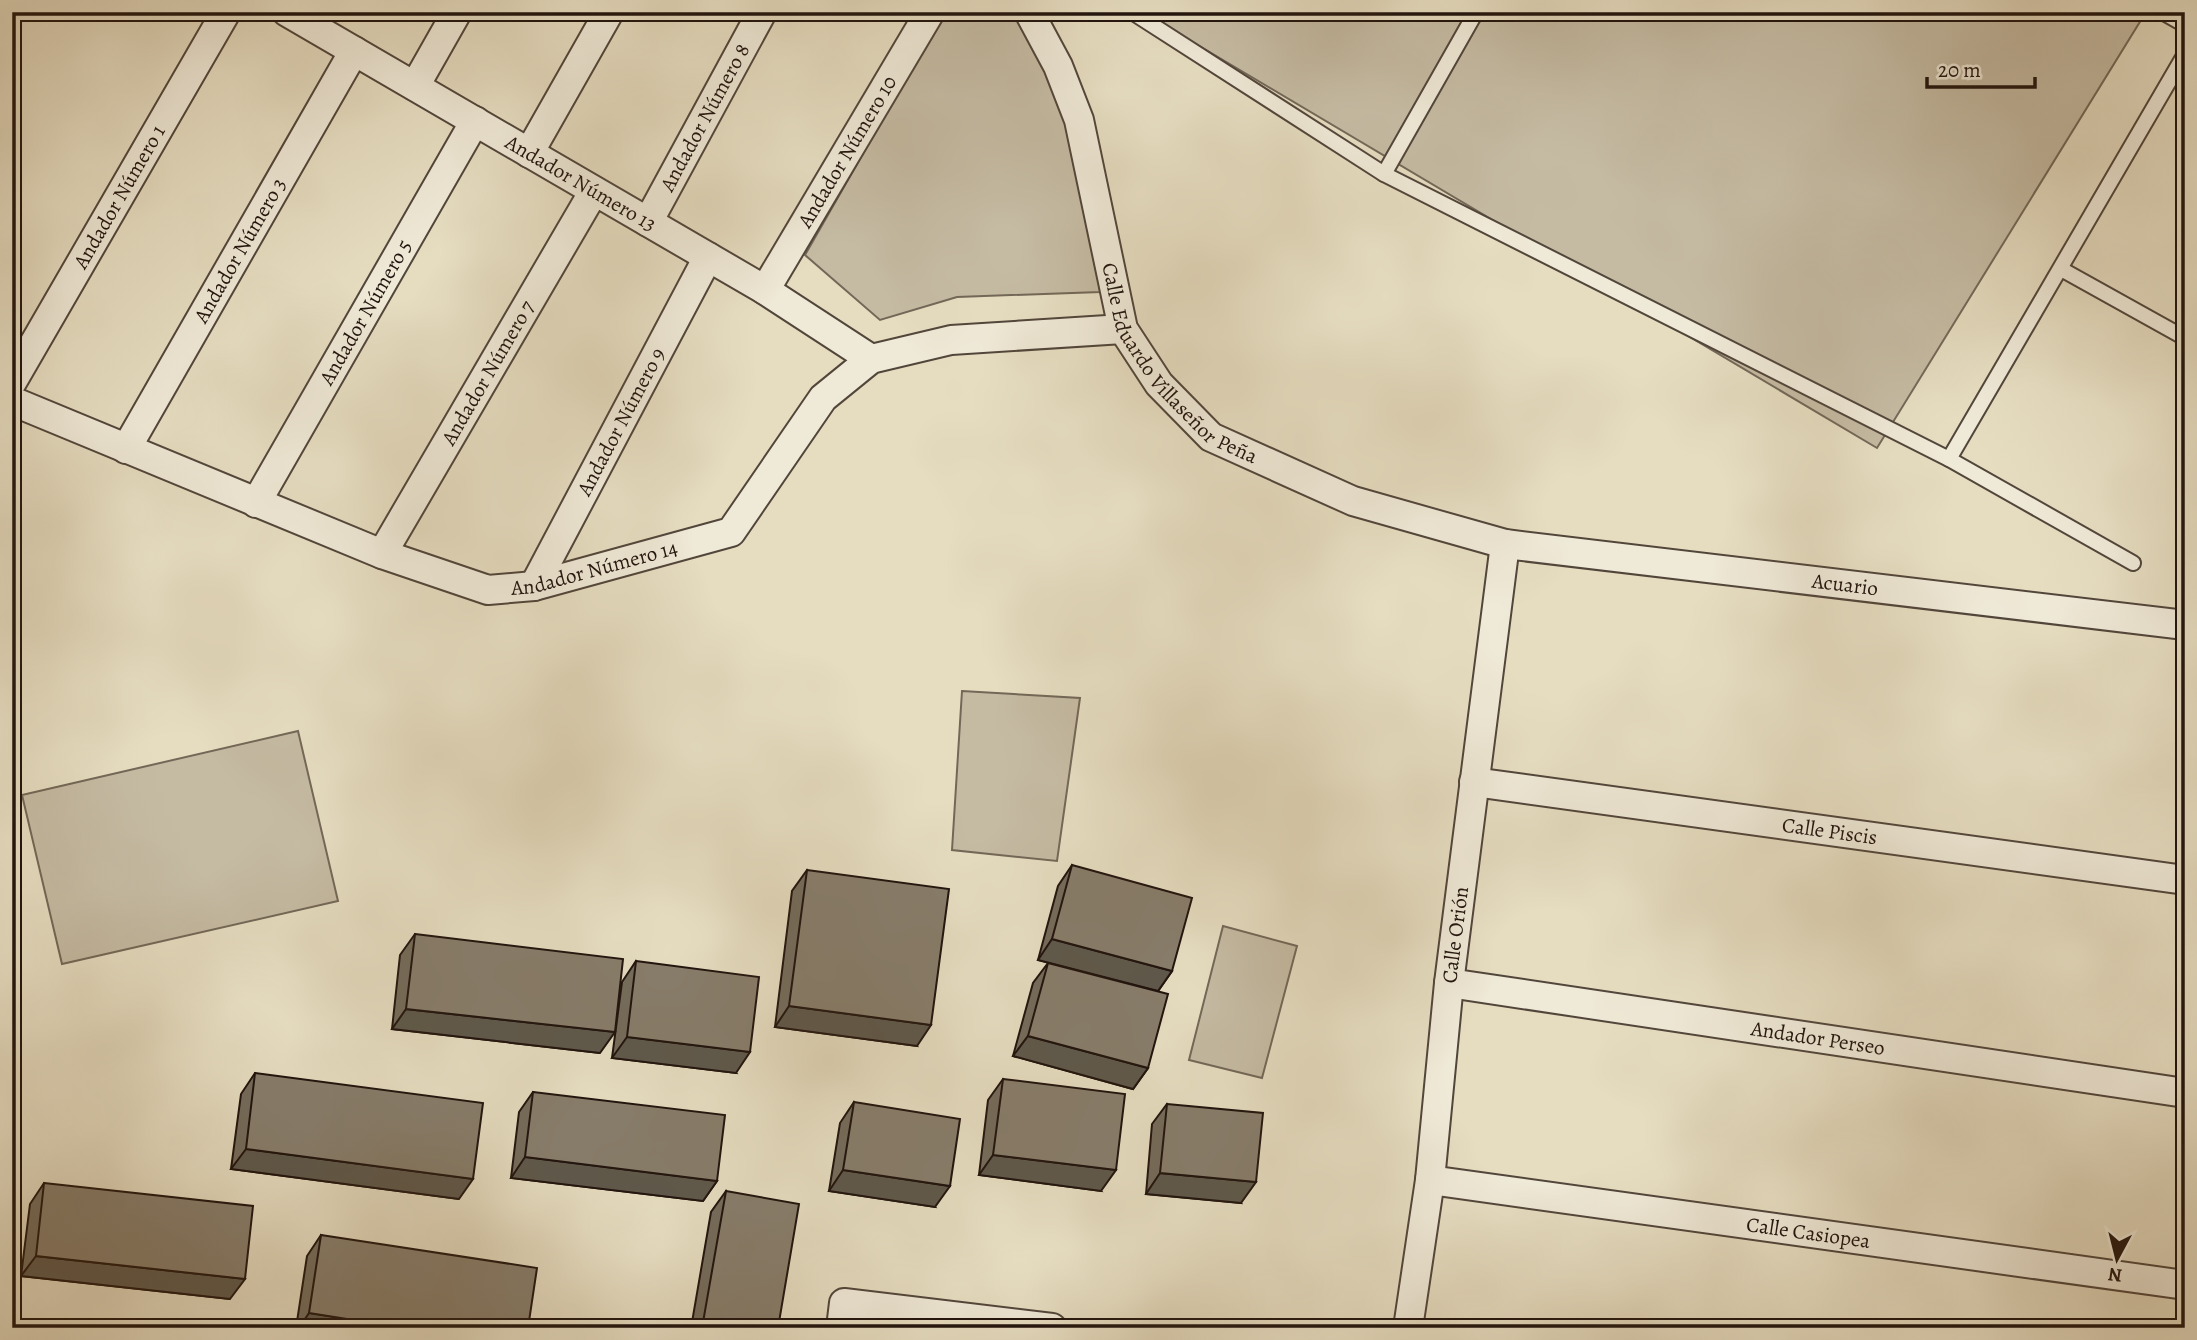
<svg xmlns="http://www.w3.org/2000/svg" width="2197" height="1340" font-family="Alegreya,serif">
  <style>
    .green { fill: #c5bba3; stroke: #736858; stroke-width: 2 }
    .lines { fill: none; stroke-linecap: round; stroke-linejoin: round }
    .lane-casing { stroke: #52463b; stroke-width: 18 }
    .street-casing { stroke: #52463b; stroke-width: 32 }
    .lane { stroke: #efe9d7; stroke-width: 14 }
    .street { stroke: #efe9d7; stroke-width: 28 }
    .wall { fill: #746c5c; stroke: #21140e; stroke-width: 2 }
    .shaded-wall { fill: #5e584b; stroke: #21140e; stroke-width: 2 }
    .building { fill: #877d6b; stroke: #21140e; stroke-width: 2 }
    .labels { text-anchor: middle; stroke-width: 6; stroke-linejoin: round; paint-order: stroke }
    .street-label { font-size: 21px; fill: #21140e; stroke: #efe9d7 }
  </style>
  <rect width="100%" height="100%" fill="#e6ddc1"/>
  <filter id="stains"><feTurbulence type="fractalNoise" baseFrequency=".00286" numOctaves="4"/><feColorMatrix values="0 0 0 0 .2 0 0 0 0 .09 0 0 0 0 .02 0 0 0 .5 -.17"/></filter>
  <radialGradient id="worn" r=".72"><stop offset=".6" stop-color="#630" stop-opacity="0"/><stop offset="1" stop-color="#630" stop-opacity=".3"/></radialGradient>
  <!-- green -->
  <g class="green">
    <polygon points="944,12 1010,12 1053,63 1084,166 1100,292 957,297 880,320 805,255"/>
    <polygon points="1142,12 2146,12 1877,448"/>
    <polygon points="962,691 1080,698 1057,861 952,850"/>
    <polygon points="298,731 338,901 62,964 22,795"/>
    <polygon points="1223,926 1297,946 1262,1078 1189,1060"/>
  </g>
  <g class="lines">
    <!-- lane casing -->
    <g class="lane-casing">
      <g id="lane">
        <polyline points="1132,12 1384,174 1949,459 2133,563"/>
        <polyline points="2162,12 2185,25"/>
        <polyline points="1384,174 1476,12"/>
        <polyline points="2061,269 2185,338"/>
        <polyline points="1949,459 2185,54"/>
      </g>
    </g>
    <!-- street casing -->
    <g class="street-casing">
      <g id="street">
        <path id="s1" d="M287 12 765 290 871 359"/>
        <path id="s2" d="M1029 12 1058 66 1079 120 1123 329 1159 384 1211 437 1353 501 1505 544 2185 625"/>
        <polyline points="415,86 457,12"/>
        <polyline points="529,153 609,12"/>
        <path id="s3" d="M648 222 762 12"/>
        <path id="s4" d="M765 290 930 12"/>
        <path id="s5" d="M12 382 226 12"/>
        <path id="s6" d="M12 401 382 554 488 590 534 586 731 532 823 398 871 359 951 340 1123 329"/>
        <path id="s7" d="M126 449 354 51"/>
        <path id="s8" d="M256 503 475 121"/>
        <path id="s9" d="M382 554 594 191"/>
        <path id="s10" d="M534 586 708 257"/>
        <path id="s11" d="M1474 782 2185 880"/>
        <path id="s12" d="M1449 983 2185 1093"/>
        <path id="s13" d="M1430 1180 2185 1285"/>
        <polyline points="841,1328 844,1303 1052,1328"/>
        <path id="s14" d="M1408 1328 1430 1180 1449 983 1505 544"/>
      </g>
    </g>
    <!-- lane -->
    <use href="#lane" class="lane"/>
    <!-- street -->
    <use href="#street" class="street"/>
  </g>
  <!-- wall -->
  <g class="wall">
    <polygon points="1072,865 1172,971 1158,991 1038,960 1058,886"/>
    <polygon points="807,870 917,1046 775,1027 792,891"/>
    <polygon points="415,934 600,1053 392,1029 400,955"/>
    <polygon points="636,961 736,1073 612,1058 622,982"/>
    <polygon points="1048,963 1148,1068 1133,1089 1013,1056 1033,983"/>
    <polygon points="255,1073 459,1199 231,1169 241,1094"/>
    <polygon points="1003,1079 1101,1191 979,1175 988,1100"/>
    <polygon points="533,1092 717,1181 703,1201 511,1178 519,1112"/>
    <polygon points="854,1102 935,1207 829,1191 840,1123"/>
    <polygon points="1167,1104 1241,1203 1146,1194 1152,1124"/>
    <polygon points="44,1183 230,1299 21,1276 30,1204"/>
    <polygon points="726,1191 778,1328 691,1328 711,1212"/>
    <polygon points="321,1235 528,1328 296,1328 307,1256"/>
  </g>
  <!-- shaded-wall -->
  <g class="shaded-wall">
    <polygon points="1052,939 1172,971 1158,991 1038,960"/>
    <polygon points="789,1006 931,1025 917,1046 775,1027"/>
    <polygon points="406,1009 615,1032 600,1053 392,1029"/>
    <polygon points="1028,1036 1148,1068 1133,1089 1013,1056"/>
    <polygon points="627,1037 750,1052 736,1073 612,1058"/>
    <polygon points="246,1149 473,1179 459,1199 231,1169"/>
    <polygon points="993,1155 1116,1170 1101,1191 979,1175"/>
    <polygon points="525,1157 717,1181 703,1201 511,1178"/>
    <polygon points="843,1170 950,1186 935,1207 829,1191"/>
    <polygon points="1160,1173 1256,1182 1241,1203 1146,1194"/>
    <polygon points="36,1256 245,1279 230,1299 21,1276"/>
    <polygon points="309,1313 404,1328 299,1328"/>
  </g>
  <!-- building -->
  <g class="building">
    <polygon points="1072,865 1192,898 1172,971 1052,939"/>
    <polygon points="807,870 949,889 931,1025 789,1006"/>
    <polygon points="415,934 623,959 615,1032 406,1009"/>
    <polygon points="636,961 759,977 750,1052 627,1037"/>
    <polygon points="1048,963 1168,994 1148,1068 1028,1036"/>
    <polygon points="255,1073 483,1103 473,1179 246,1149"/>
    <polygon points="1003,1079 1125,1094 1116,1170 993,1155"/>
    <polygon points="533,1092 725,1115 717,1181 525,1157"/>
    <polygon points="854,1102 960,1119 950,1186 843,1170"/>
    <polygon points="1167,1104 1263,1113 1256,1182 1160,1173"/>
    <polygon points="44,1183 253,1206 245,1279 36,1256"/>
    <polygon points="726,1191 799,1204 778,1328 702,1328"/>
    <polygon points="321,1235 537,1268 528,1328 404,1328 309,1313"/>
  </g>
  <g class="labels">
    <!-- street labels -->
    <g class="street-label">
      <text dy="7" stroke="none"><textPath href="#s3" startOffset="119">Andador Número 8</textPath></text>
      <text dy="7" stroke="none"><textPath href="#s4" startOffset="161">Andador Número 10</textPath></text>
      <text dy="7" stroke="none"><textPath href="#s1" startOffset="340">Andador Número 13</textPath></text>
      <text dy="7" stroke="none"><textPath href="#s5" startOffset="214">Andador Número 1</textPath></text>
      <text dy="7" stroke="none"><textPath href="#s7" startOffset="229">Andador Número 3</textPath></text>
      <text dy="7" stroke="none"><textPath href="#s8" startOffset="220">Andador Número 5</textPath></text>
      <text dy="7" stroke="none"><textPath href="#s2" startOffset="394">Calle Eduardo Villaseñor Peña</textPath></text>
      <text dy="7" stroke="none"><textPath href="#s9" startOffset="210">Andador Número 7</textPath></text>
      <text dy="7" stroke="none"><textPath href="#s10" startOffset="186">Andador Número 9</textPath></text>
      <text dy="7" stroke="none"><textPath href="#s6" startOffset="621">Andador Número 14</textPath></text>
      <text dy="7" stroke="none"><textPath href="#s2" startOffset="1129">Acuario</textPath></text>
      <text dy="7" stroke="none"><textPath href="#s11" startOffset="359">Calle Piscis</textPath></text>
      <text dy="7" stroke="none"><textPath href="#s14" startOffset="396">Calle Orión</textPath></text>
      <text dy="7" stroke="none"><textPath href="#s12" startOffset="373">Andador Perseo</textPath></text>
      <text dy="7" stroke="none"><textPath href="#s13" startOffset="382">Calle Casiopea</textPath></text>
    </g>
  </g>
  <!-- margin -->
  <rect width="2197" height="1340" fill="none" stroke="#e6ddc1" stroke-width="42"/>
  <rect x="14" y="14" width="2169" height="1312" fill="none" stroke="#21140e" stroke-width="3.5"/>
  <rect x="21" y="21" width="2155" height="1298" fill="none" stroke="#21140e" stroke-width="2"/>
  <!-- north arrow -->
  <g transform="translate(2117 1259) rotate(187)" stroke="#efe9d7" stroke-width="5" paint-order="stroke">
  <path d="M0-5L12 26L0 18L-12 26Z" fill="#21140e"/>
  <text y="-10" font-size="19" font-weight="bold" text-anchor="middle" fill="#21140e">N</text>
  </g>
  <!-- scale -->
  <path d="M1927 77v10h108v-10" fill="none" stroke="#21140e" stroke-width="3.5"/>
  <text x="1938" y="77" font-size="21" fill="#21140e" stroke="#efe9d7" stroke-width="5" paint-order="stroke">20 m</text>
  <rect width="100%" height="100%" filter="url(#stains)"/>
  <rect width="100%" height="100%" fill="url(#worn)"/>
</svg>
